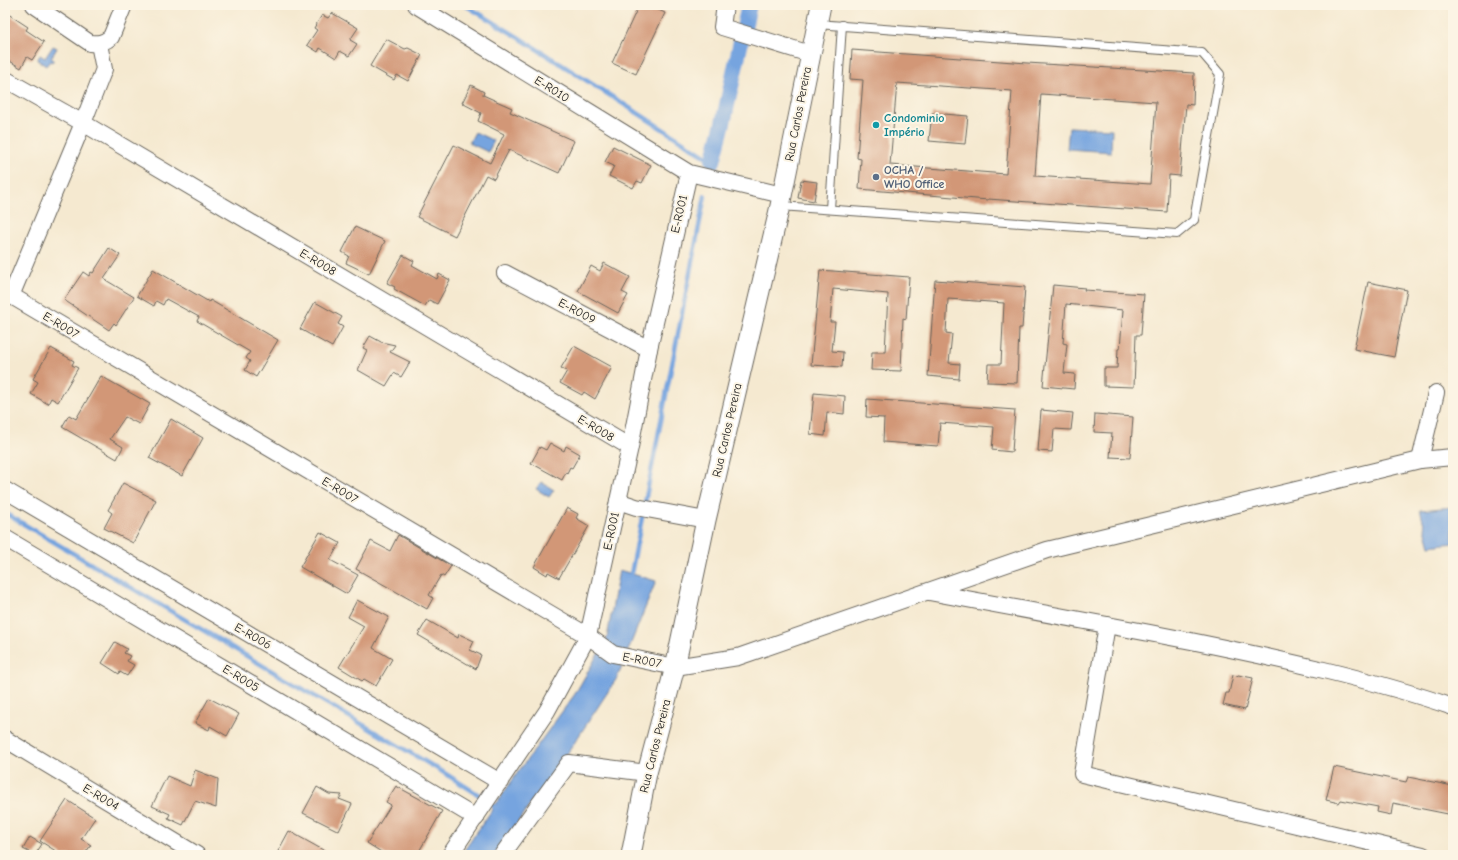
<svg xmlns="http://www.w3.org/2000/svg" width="1458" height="860" font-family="'Comic Neue',sans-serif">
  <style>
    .water { fill: #76a4df; stroke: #49607e }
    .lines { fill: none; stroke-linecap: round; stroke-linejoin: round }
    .stream { stroke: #76a4df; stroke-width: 4.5 }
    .canal { stroke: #76a4df; stroke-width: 16 }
    .building { fill: #d29777; fill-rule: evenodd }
    .service-casing { stroke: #68645b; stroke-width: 10 }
    .minor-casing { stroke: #68645b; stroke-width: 18 }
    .tertiary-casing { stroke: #68645b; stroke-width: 21 }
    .service { stroke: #fff; stroke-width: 8 }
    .minor { stroke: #fff; stroke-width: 16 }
    .tertiary { stroke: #fff; stroke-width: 19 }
    .culture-dot { fill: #0f9aa8; stroke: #fcf5e5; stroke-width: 1.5 }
    .service-dot { fill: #5c6f8a; stroke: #fcf5e5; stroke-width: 1.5 }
    .labels { text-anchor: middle; stroke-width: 4; stroke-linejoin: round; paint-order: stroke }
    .street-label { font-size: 12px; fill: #1c1c1c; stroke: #fcf5e5 }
    .culture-label { font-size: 12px; font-weight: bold; fill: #0d838f; stroke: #fcf5e5; text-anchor: start }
    .service-label { font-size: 12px; font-weight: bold; fill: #4e5e75; stroke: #fcf5e5; text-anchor: start }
  </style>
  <rect width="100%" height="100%" fill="#fcf5e5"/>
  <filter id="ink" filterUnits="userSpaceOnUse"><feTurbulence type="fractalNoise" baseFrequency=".025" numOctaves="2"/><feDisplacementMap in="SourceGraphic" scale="8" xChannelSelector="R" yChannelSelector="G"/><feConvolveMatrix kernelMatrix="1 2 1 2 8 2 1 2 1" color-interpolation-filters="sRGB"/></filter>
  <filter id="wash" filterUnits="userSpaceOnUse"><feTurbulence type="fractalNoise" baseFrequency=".012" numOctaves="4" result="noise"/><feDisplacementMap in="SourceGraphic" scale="16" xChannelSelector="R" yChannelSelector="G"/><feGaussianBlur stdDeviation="0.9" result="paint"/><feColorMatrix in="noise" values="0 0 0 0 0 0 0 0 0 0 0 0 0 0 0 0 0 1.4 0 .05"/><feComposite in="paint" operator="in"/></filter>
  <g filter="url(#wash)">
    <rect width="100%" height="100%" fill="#f5e9d0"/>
    <!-- water -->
    <g class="water">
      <polygon points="53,46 57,48 51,58 54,60 52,62 50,61 46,66 37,60 40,55 45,58"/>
      <polygon points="1069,127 1112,129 1111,152 1067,149"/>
      <polygon points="475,132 494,141 488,152 469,143"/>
      <polygon points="541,482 554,490 549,497 536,489"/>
      <polygon points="1453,507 1453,543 1430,546 1420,510"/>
      <polygon points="619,570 656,581 617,678 565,757 494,855 461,855 518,772 575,694 607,638"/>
    </g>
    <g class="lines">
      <!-- stream -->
      <g class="stream">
        <polyline points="465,5 518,37 713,161"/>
        <polyline points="5,513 441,771 487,800 498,810"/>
        <polyline points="630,579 705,196"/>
      </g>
      <!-- canal -->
      <polyline class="canal" points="713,161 723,123 749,5"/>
    </g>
    <g id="blocks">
      <!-- building -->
      <g class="building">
        <polygon points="639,5 648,5 665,13 636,74 612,63"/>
        <polygon points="5,12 28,27 26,30 44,42 32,60 27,57 21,68 5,58"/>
        <polygon points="332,13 358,28 350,40 357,44 349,56 340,51 336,58 320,48 318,52 307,45 317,30 314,28 322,15 328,18"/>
        <polygon points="386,39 405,49 408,48 422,55 408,81 397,75 394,80 370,66"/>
        <path d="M852 50 1027 63 1194 73 1193 105 1186 104 1180 176 1169 175 1167 212 988 199V200L859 189 861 159 857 158 863 80 850 79ZM897 83 1012 91 1006 174 890 165ZM1041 94 1156 102 1150 184 1035 176Z"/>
        <polygon points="471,85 484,92 483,95 512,108 510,112 574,141 559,173 509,150 494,179 486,175 455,236 417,217 454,145 490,163 504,134 478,121 481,113 462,103"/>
        <polygon points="932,113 968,116 965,144 929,141"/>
        <polygon points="613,146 651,165 642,183 637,181 633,188 609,176 614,166 605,162"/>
        <polygon points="801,180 817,182 814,201 798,198"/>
        <polygon points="355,227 385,241 369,274 346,263 349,256 342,252"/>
        <polygon points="109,248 120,255 104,279 134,297 116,325 114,323 109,330 64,300 83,272 89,276 91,272 93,273"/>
        <polygon points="403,255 414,261 412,265 437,279 439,274 450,280 437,304 429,300 425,306 394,289 395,287 387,283"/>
        <polygon points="604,263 630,277 622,292 628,295 618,313 578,291 591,266 600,271"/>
        <polygon points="153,269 209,302 210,300 278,340 256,377 245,370 250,361 246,358 250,352 197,321 199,317 166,299 163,305 156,301 154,306 137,296"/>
        <polygon points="820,270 909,277 906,319 903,318 901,371 871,370 872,352 885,352 888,294 833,289 830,322 835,322 832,351 843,352 842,367 811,365"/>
        <polygon points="935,280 1025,287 1022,328 1019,328 1017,383 987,382 988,364 1001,364 1004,303 948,299 946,333 952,334 949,363 960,364 959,379 928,376"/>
        <polygon points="1368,282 1407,290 1394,357 1354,349"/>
        <polygon points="1053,285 1085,288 1084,290 1144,294 1141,335 1136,335 1134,387 1104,386 1104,368 1117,368 1118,349 1120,349 1123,310 1066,304 1063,343 1067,344 1064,373 1075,374 1074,389 1043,386"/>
        <polygon points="315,302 342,317 338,324 343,327 332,347 300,329"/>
        <polygon points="370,336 381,342 395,345 390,352 410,362 401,377 394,373 386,386 358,370 367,350 363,348"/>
        <polygon points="574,346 612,367 595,399 584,392 582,395 560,383 567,371 561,368"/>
        <polygon points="51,348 74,361 72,365 78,368 58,402 51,398 48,404 31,394 38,382 33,379"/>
        <polygon points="101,376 150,404 139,424 125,417 110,439 123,447 117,459 62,427 69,415 76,419"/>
        <polygon points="814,393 845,396 844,414 827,412 825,436 810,434"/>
        <polygon points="867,399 1015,410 1012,452 992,450 994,427 940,423 938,446 883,442 884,418 866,417"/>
        <polygon points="1041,410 1073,413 1071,430 1054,429 1052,452 1038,451"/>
        <polygon points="1095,414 1133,417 1130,458 1110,457 1112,433 1094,432"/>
        <polygon points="171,419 203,438 182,476 149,458"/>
        <polygon points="550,443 564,451 566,446 580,454 572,468 570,467 567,473 566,472 562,480 531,463 540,447 546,450"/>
        <polygon points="123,483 156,500 133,543 104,528 112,513 108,510"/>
        <polygon points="567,508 578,514 576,518 589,526 559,578 548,572 547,575 534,567"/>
        <polygon points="320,532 340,543 330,560 358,575 347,594 300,567"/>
        <polygon points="398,535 451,566 444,577 441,575 429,595 433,598 427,609 356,569 371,541 390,551"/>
        <polygon points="357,600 389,617 373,648 392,659 376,686 364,679 362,681 339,667 364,626 348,617"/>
        <polygon points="427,620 458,638 459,634 474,641 470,650 481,655 476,669 418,635"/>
        <polygon points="115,642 127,649 124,653 130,656 127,661 134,665 127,676 120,672 119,674 102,663"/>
        <polygon points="1233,675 1237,676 1238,675 1253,678 1245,710 1223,705 1226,693 1229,693"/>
        <polygon points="209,698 239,714 227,736 210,726 209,730 195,723"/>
        <polygon points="1334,767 1406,782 1408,777 1453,786 1453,815 1393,803 1391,815 1377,812 1378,807 1341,800 1339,803 1326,800"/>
        <polygon points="195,770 218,779 216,808 195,801 183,825 168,818 170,814 152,806 167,776 190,786"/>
        <polygon points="396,786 442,811 417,855 386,855 367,843 391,805 386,802"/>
        <polygon points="317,787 329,794 342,795 339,799 352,804 339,831 303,813"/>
        <polygon points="67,800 95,818 81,839 91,845 84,855 62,855 40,841"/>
        <polygon points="289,831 332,855 276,855"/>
        <polygon points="30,837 42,844 35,855 23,849"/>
      </g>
    </g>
  </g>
  <g filter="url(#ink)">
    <use href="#blocks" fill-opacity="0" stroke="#68645b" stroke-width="1"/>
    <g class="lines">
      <!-- service casing -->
      <g class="service-casing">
        <g id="service">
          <polyline points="780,206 1177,234 1194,220 1220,74 1202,53 817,24"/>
          <polyline points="830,209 842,25"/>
        </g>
      </g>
      <!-- minor casing -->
      <g class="minor-casing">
        <g id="minor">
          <path d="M34 5 90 43C98 44 104 43 111 37L124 5"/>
          <polyline points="416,5 689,173 782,195"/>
          <polyline points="725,5 722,27 810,54"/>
          <polyline points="5,79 83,123 630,447"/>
          <polyline points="505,273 649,349"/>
          <polyline points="5,292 588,636 613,654 675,667 738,657 1047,550 1420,460 1453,457"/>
          <polyline points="11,296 83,123 104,69 99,44"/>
          <polyline points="1420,460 1436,393"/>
          <polyline points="5,490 500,782"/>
          <polyline points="618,501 636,507 706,520"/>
          <polyline points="5,538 476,818"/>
          <path d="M929 592C1017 608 1104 624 1191 641 1279 659 1368 678 1453 707"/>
          <polyline points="1107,625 1082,774 1423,855"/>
          <polyline points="5,739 197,855"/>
          <polyline points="450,855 547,711 588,636 630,447 649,349 689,173"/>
          <polyline points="502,855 569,763 647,773"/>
        </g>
      </g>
      <!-- tertiary casing -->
      <g class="tertiary-casing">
        <polyline id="tertiary" points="631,855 647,773 675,667 706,520 780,206 821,5"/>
      </g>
      <!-- service -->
      <use href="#service" class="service"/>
      <!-- minor -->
      <use href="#minor" class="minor"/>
      <!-- tertiary -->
      <use href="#tertiary" class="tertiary"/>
    </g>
  </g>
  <!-- markers -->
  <circle class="culture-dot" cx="876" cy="125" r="4"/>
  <circle class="service-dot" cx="876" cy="177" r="4"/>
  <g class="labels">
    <!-- street labels -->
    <g class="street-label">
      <text transform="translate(552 89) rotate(32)" y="4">E-R010</text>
      <text transform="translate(798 114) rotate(-79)" y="4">Rua Carlos Pereira</text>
      <text transform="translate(679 214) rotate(-77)" y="4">E-R001</text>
      <text transform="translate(318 262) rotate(31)" y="4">E-R008</text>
      <text transform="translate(577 311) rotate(28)" y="4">E-R009</text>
      <text transform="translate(61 325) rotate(31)" y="4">E-R007</text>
      <text transform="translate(596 428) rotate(31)" y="4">E-R008</text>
      <text transform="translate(727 430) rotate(-77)" y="4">Rua Carlos Pereira</text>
      <text transform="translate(340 490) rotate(31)" y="4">E-R007</text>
      <text transform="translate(611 531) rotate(-78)" y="4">E-R001</text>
      <text transform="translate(253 636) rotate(30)" y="4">E-R006</text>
      <text transform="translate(642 660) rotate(11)" y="4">E-R007</text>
      <text transform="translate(241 678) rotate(31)" y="4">E-R005</text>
      <text transform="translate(655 746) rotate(-76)" y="4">Rua Carlos Pereira</text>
      <text transform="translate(101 797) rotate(31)" y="4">E-R004</text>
    </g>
    <!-- culture labels -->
    <g class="culture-label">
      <text x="884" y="122">Condominio<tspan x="884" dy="14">Império</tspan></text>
    </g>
    <!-- service labels -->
    <g class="service-label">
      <text x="884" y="174">OCHA /<tspan x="884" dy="14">WHO Office</tspan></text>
    </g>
  </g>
  <!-- margin -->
  <rect width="1458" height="860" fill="none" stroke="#fcf5e5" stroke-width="20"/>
</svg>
